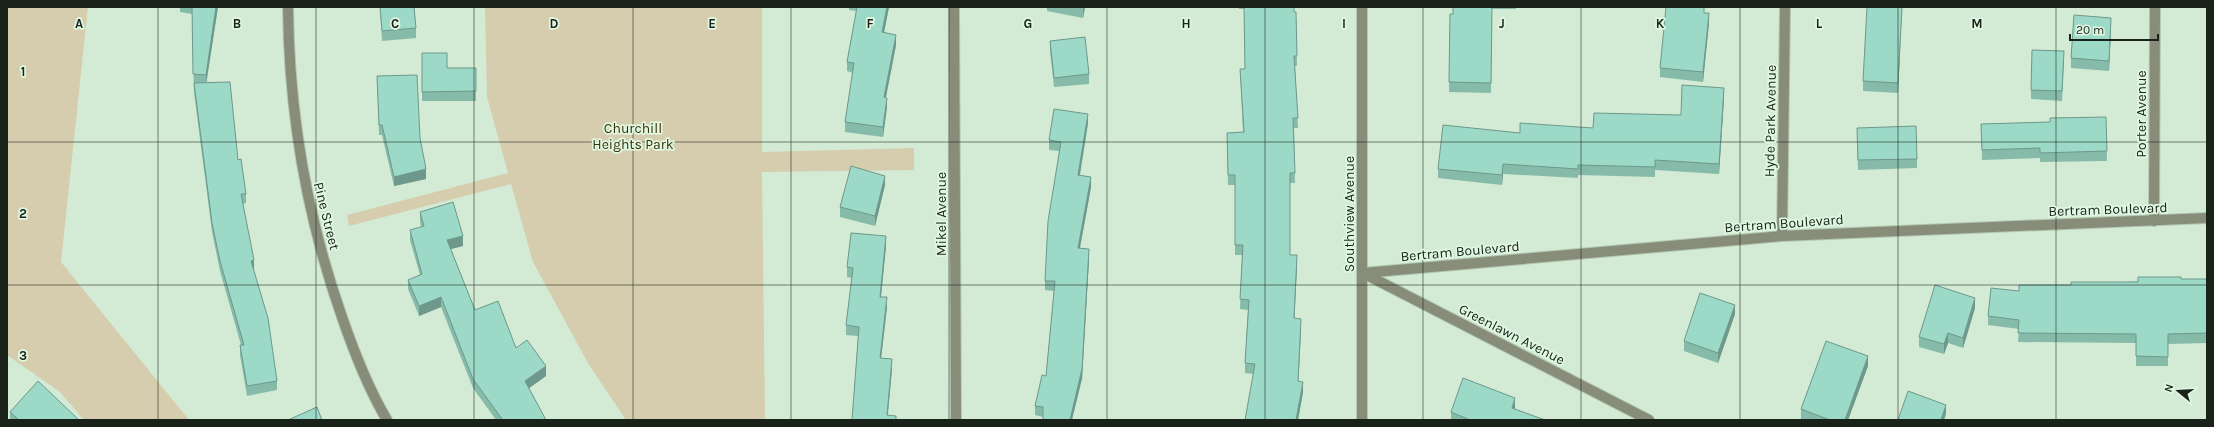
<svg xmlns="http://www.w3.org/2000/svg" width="2214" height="427" font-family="Karla,sans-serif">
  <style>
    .green { fill: #d5cdad }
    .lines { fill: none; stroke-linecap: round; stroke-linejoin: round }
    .street-casing { stroke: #b2c7b3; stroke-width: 12 }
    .street { stroke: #878d79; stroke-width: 10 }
    .wall { fill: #86bbaa }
    .shaded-wall { fill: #6d988b }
    .building { fill: #9cd9c6; stroke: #6d988b }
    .grid { fill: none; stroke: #1a231a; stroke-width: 1; stroke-opacity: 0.55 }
    .labels { text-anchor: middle; stroke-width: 3.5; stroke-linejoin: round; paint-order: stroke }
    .street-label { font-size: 14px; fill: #1a231a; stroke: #e0f8e2 }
    .park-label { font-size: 14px; fill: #3b3107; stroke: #e0f8e2 }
    .grid-label { font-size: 13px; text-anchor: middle; font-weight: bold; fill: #1a231a; stroke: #e0f8e2; stroke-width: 3.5; stroke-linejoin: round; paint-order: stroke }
  </style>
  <rect width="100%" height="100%" fill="#d3ebd4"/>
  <!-- green -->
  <g class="green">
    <polygon points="7,7 88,7 61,262 189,420 84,420 60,392 7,355"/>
    <polygon points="485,7 762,7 762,152 914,148 914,170 762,172 765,420 626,420 589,365 533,262 511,184 349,226 347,215 508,173 487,97"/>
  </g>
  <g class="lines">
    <!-- street casing -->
    <g class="street-casing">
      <g id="street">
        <path d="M288 7C289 115 306 215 342 317 354 352 368 388 387 420"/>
        <polyline points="954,7 956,420"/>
        <polyline points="1362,7 1362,420"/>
        <polyline points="2154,221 2155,7"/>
        <polyline points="1782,236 1785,7"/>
        <polyline points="1363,273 1782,236 2207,218"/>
        <polyline points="1363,273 1649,420"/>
      </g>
    </g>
    <!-- street -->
    <use href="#street" class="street"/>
  </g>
  <!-- wall -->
  <g class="wall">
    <polygon points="180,7 218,7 206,83 238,160 246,194 246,203 243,204 253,270 277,381 277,390 247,396 240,355 240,345 241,345 220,271 212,232 194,93 192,14 180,12"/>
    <polygon points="380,7 414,7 416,28 416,38 382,41"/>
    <polygon points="849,7 889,7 884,33 896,45 886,97 887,107 883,137 845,132 845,122 853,73 847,71 847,62 857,11 849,10"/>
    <polygon points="1047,7 1085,7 1083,18 1047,11"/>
    <polygon points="1239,7 1294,7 1294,12 1296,12 1297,66 1295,66 1298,128 1294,128 1295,183 1290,183 1290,255 1297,265 1294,318 1301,328 1298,381 1303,392 1298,420 1245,420 1254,374 1245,373 1245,363 1248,310 1240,309 1242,255 1235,255 1235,185 1228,185 1227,143 1243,132 1240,69 1245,69 1244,9 1239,9"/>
    <polygon points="1453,7 1516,7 1516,9 1492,9 1491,93 1449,92 1450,14 1453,14"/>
    <polygon points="1902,7 1898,93 1863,91 1863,81"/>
    <polygon points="1704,13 1709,23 1703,82 1660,77 1660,68"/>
    <polygon points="2111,28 2109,71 2071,68 2071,58"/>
    <polygon points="1050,41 1089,74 1089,84 1054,87 1050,51"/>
    <polygon points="422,53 447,68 476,68 476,101 422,101"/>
    <polygon points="2064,61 2062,101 2031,99 2031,90"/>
    <polygon points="377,76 426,179 394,186 382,135 379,135"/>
    <polygon points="1724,98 1719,174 1655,170 1655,177 1578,175 1578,178 1503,174 1502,185 1438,178 1438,169 1520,133 1593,128 1681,115"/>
    <polygon points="2106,117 2107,161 2040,162 2040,158 1982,160 1981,124 2050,122"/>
    <polygon points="1088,123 1080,175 1091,187 1080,248 1089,259 1082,379 1043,417 1035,415 1035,406 1046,376 1054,291 1045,290 1045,281 1059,151 1049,150 1049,140"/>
    <polygon points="1857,138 1917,159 1917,168 1858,170"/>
    <polygon points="885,185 875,226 840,217 840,207"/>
    <polygon points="420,212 463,246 451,249 475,310 546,376 529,388 546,420 496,420 473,388 441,307 419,316 408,289 408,280 420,275 410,240 410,230 421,227 420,222"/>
    <polygon points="886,246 881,297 887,307 881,358 892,369 888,415 896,420 852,420 858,336 846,335 846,325 852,278 847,277 847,267"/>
    <polygon points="2181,279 2207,279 2207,343 2168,344 2168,366 2136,366 2136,343 2018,342 2019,329 1988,325 1988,316 2019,291 2071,285"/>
    <polygon points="1975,308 1963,348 1948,343 1944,354 1919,347 1919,337"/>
    <polygon points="1735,314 1718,363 1684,351 1684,341"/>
    <polygon points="1868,366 1848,420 1803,420 1801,419 1801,409"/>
    <polygon points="1515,408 1515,409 1545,420 1451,420 1451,412"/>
    <polygon points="10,412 79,420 10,420"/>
  </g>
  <!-- shaded-wall -->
  <g class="shaded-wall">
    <polygon points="216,7 218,7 206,85 206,75"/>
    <polygon points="887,7 889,7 882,42 882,32"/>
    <polygon points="1083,7 1085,7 1083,18"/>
    <polygon points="1902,7 1898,93 1898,83"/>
    <polygon points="1709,13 1709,23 1703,82 1703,72"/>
    <polygon points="2111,18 2111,28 2109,71 2109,61"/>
    <polygon points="896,35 896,45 884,107 884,97"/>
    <polygon points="1724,88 1724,98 1719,174 1719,164"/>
    <polygon points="887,98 887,107 883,137 883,127"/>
    <polygon points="1088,114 1088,123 1078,185 1078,175"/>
    <polygon points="1503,164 1503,174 1502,185 1502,175"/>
    <polygon points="426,169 426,179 394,186 394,177"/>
    <polygon points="885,176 885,185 875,226 875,216"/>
    <polygon points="1091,177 1091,187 1078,258 1078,248"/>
    <polygon points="463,236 463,246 447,250 447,240"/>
    <polygon points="886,236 886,246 880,306 880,297"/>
    <polygon points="1089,249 1089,259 1082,379 1072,420 1070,420"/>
    <polygon points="1297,255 1297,265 1294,328 1294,318"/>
    <polygon points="254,260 254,270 251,271 251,261"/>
    <polygon points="441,297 441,307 419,316 419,306"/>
    <polygon points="887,297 887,307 880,368 880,358"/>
    <polygon points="1975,298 1975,308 1963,348 1963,338"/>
    <polygon points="1735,305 1735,314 1718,363 1718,353"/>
    <polygon points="1301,319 1301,328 1298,391 1298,381"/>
    <polygon points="1948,333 1948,343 1944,354 1944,344"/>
    <polygon points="1868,356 1868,366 1848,420 1845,420"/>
    <polygon points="892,359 892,369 887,420 887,415"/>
    <polygon points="546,366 546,376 525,391 525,381"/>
    <polygon points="1303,382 1303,392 1298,420 1296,420"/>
    <polygon points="1515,398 1515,408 1512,417 1512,408"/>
    <polygon points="1946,405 1946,414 1944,420 1941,420"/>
  </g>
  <!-- building -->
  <g class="building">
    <polygon points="192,7 216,7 206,75 193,74"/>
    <polygon points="380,7 414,7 416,28 382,31"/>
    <polygon points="857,7 887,7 882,32 896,35 884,97 887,98 883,127 845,122 854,63 847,62"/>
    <polygon points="1244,7 1294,7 1294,12 1296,12 1297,56 1294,56 1298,118 1293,118 1295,173 1290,173 1290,255 1297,255 1294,318 1301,319 1298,381 1303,382 1296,420 1245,420 1255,364 1245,363 1249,300 1240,299 1243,245 1235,245 1235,175 1228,175 1227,133 1244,132 1240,69 1245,69"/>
    <polygon points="1453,7 1492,7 1491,83 1449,82 1450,14 1453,14"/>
    <polygon points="1666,7 1704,7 1704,13 1709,13 1703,72 1660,68"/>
    <polygon points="1867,7 1902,7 1898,83 1863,81"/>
    <polygon points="2074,15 2111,18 2109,61 2071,58"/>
    <polygon points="1085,37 1089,74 1054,78 1050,41"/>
    <polygon points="2032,50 2064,51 2062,91 2031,90"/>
    <polygon points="422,53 447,53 447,68 476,68 476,91 422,92"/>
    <polygon points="417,75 420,138 426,169 394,177 382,125 379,125 377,76"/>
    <polygon points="230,82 238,160 241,159 246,194 241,194 254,260 251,261 268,318 277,381 247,386 240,345 244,345 220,261 212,223 194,83"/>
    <polygon points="1682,85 1724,88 1719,164 1655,160 1655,167 1578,165 1578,169 1503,164 1502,175 1438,169 1443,125 1520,133 1520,123 1593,128 1594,113 1681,115"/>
    <polygon points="1054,109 1088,114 1078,175 1091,177 1078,248 1089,249 1082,369 1070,420 1043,420 1043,407 1035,406 1042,375 1046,376 1055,281 1045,281 1048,221 1061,142 1049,140"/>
    <polygon points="2106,117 2107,151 2040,153 2040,148 1982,150 1981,124 2050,122 2050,118"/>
    <polygon points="1916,126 1917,159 1858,160 1857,128"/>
    <polygon points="851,166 885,176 875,216 840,207"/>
    <polygon points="453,202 463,236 447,240 475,310 498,301 516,348 527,340 546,366 525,381 546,420 501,420 502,419 473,379 441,297 419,306 408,280 422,274 410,230 424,226 420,212"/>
    <polygon points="851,233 886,236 880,297 887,297 880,358 892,359 887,415 896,416 896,420 852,420 859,327 846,325 853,268 847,267"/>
    <polygon points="2138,277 2181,277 2181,279 2207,279 2207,333 2168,334 2168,357 2136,356 2136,334 2018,333 2019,320 1988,316 1991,288 2019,291 2019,285 2071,285 2071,282 2138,282"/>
    <polygon points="1935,285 1975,298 1963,338 1948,333 1944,344 1919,337"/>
    <polygon points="1700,293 1735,305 1718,353 1684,341"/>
    <polygon points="1826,341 1868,356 1845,420 1830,420 1801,409"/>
    <polygon points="1463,378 1515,398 1512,408 1545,420 1470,420 1451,412"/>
    <polygon points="38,381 79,420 19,420 10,412"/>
    <polygon points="1908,391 1946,405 1941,420 1898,420"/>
    <polygon points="317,407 322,420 288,420"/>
  </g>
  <!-- grid -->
  <path class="grid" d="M158 7V420M316 7V420M474 7V420M633 7V420M791 7V420M949 7V420M1107 7V420M1265 7V420M1423 7V420M1581 7V420M1740 7V420M1898 7V420M2056 7V420M7 142H2207M7 285H2207"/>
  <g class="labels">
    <!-- street labels -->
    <g class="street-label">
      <text transform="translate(2141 114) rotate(-90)" y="5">Porter Avenue</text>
      <text transform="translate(1770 121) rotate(-89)" y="5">Hyde Park Avenue</text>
      <text transform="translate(2108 209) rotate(-2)" y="5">Bertram Boulevard</text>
      <text transform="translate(941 214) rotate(-90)" y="5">Mikel Avenue</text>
      <text transform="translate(1349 214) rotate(-90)" y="5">Southview Avenue</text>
      <text transform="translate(327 216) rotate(76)" y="5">Pine Street</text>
      <text transform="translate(1784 223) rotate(-4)" y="5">Bertram Boulevard</text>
      <text transform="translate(1460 251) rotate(-5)" y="5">Bertram Boulevard</text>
      <text transform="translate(1512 334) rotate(27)" y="5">Greenlawn Avenue</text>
    </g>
    <!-- park labels -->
    <g class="park-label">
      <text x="633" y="133">Churchill<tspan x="633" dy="16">Heights Park</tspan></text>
    </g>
  </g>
  <g class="grid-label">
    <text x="79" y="28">A</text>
    <text x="237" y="28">B</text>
    <text x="395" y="28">C</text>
    <text x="554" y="28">D</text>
    <text x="712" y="28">E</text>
    <text x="870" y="28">F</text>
    <text x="1028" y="28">G</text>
    <text x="1186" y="28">H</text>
    <text x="1344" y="28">I</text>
    <text x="1502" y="28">J</text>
    <text x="1660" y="28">K</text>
    <text x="1819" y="28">L</text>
    <text x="1977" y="28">M</text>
    <text x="23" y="76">1</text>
    <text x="23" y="218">2</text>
    <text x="23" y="360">3</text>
  </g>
  <!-- border -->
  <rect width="2214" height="427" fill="none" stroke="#1a231a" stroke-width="16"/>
  <!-- north arrow -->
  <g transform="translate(2178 391) rotate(288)" stroke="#e0f8e2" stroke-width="3" paint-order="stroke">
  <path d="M0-3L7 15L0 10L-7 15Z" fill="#1a231a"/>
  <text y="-6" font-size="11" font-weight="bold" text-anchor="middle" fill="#1a231a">N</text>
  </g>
  <!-- scale -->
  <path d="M2070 34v6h88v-6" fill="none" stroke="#1a231a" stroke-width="2"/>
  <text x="2076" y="34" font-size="12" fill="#1a231a" stroke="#e0f8e2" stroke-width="3" paint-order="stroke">20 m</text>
</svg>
